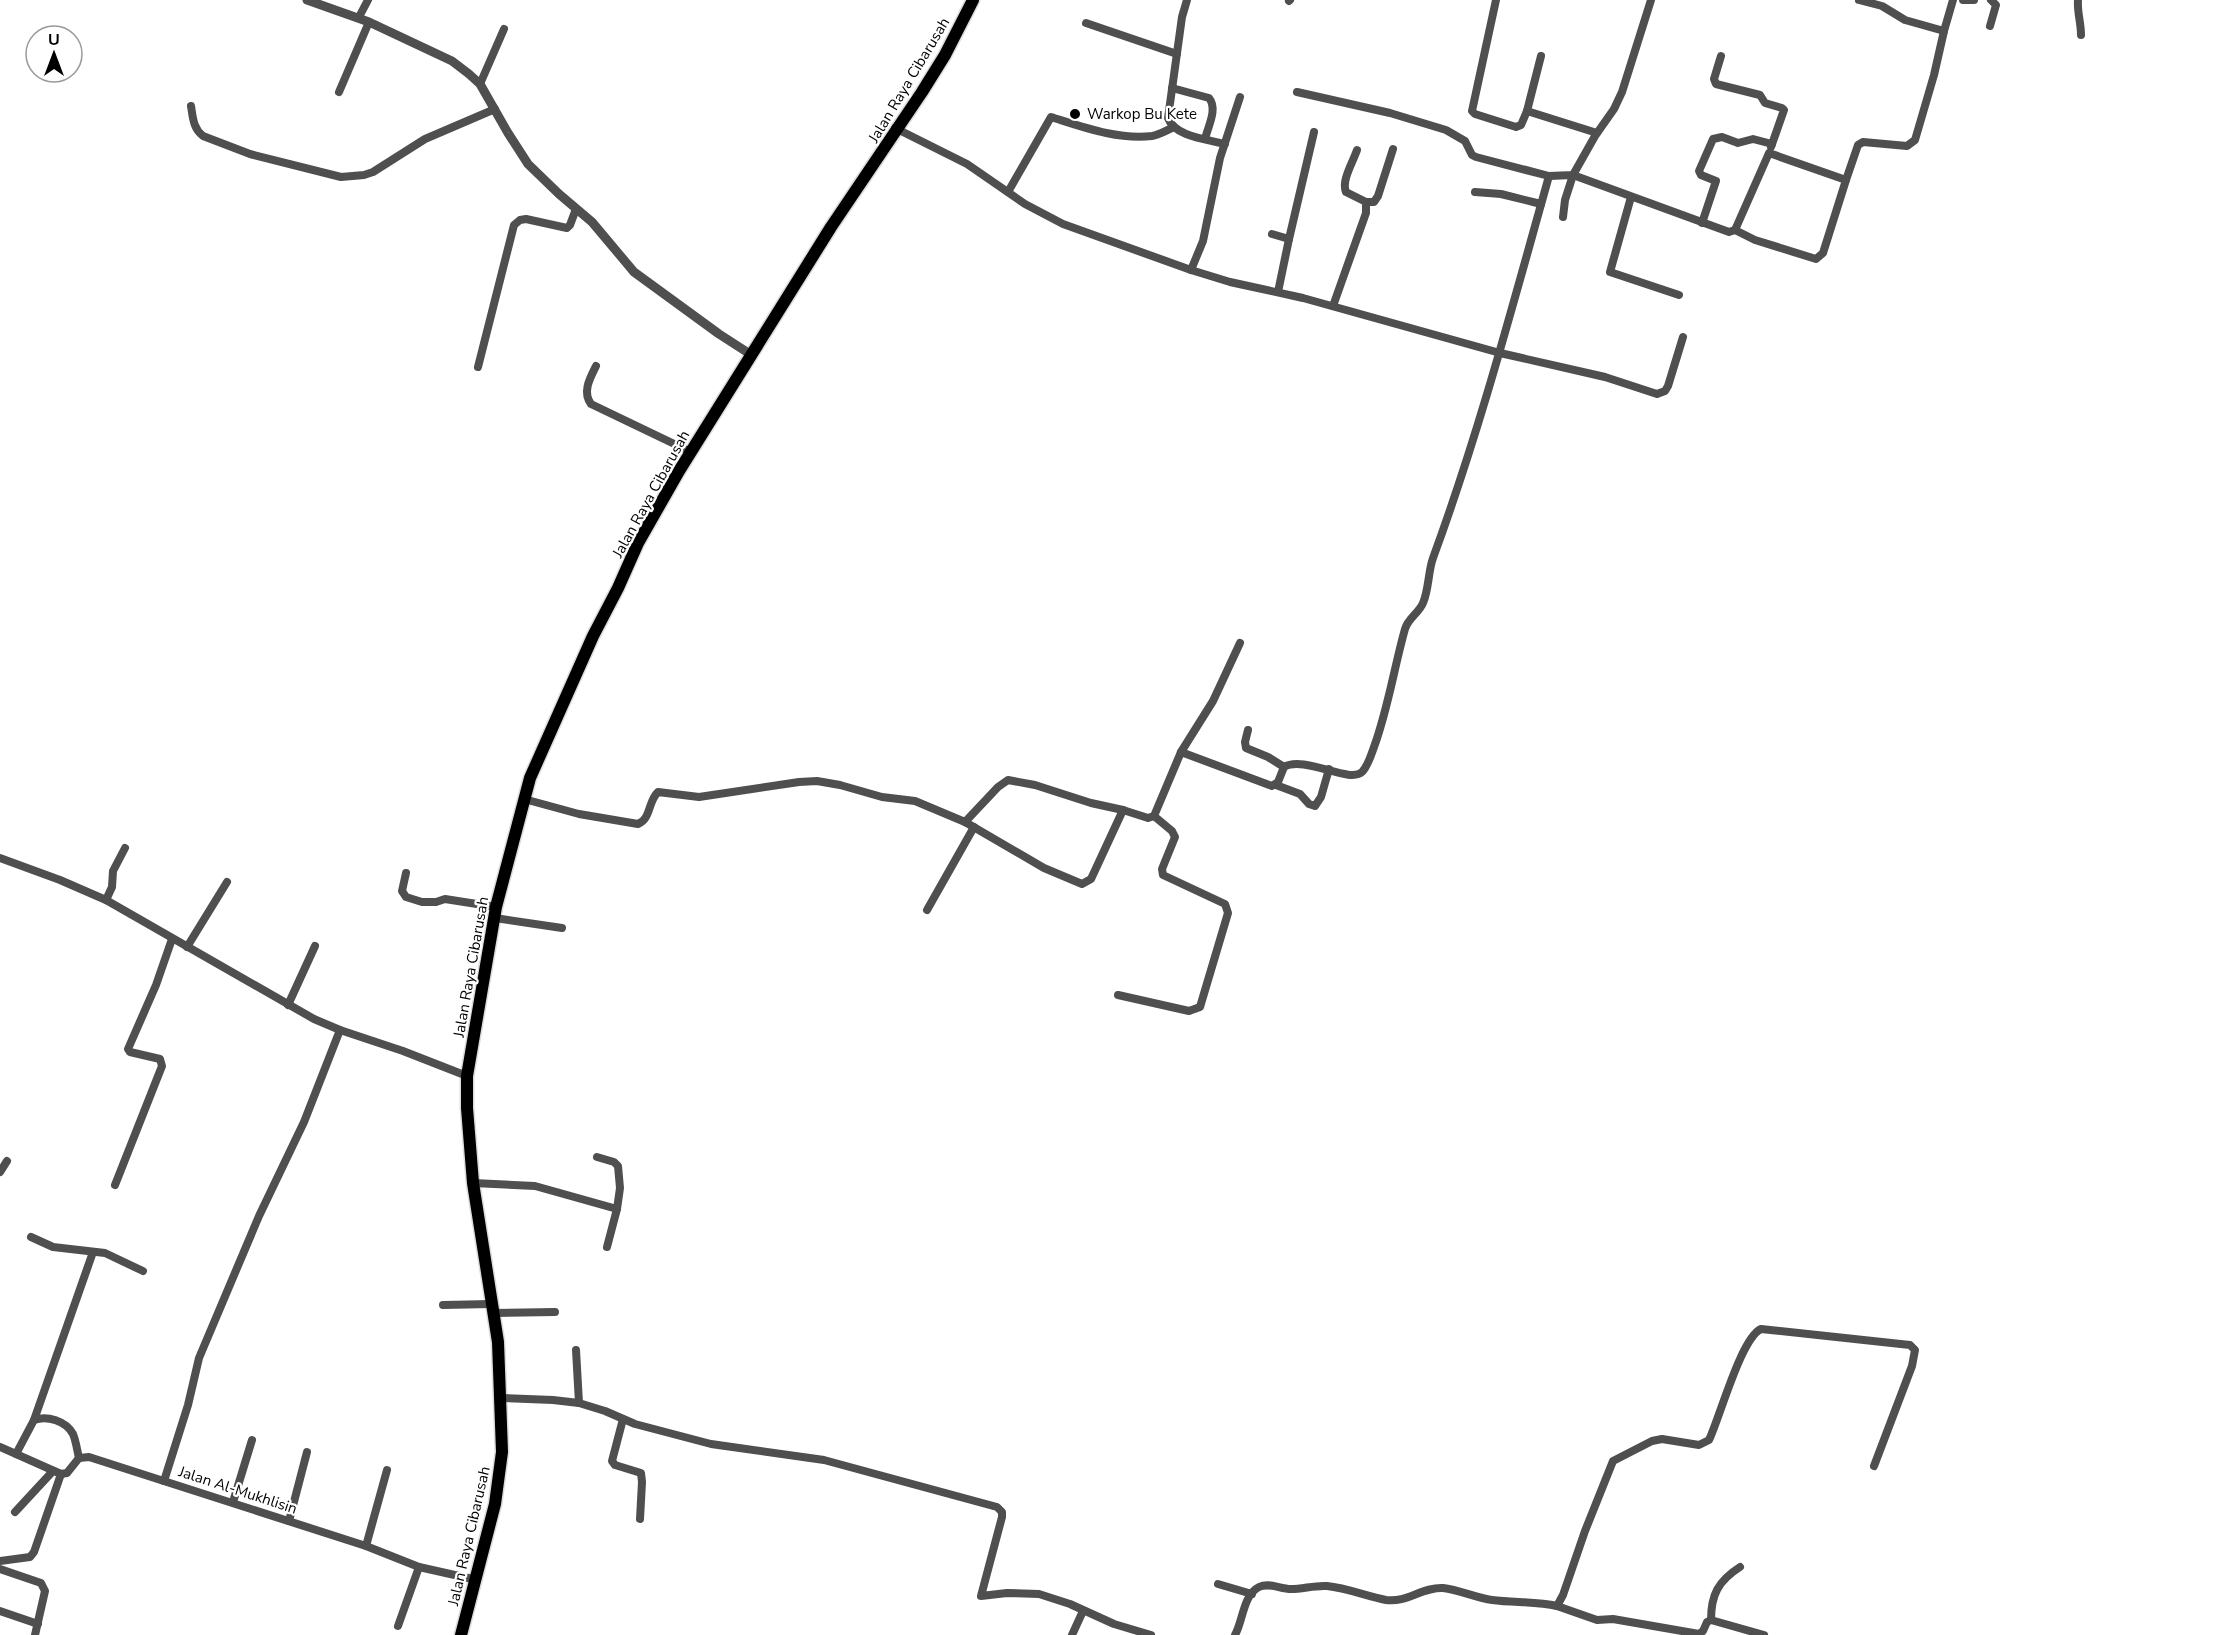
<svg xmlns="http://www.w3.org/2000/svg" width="2240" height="1635" font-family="'Nunito Sans',sans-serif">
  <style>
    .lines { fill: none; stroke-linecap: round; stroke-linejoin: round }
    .primary-casing { stroke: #dbdbdb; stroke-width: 15 }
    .minor { stroke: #4f4f4f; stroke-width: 8 }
    .tertiary { stroke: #4f4f4f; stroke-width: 9 }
    .primary { stroke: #000; stroke-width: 12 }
    .poi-dot { fill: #000; stroke: #fff; stroke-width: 2 }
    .labels { text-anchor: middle; stroke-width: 4.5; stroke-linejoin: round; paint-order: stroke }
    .street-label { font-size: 15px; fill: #000; stroke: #fff }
    .poi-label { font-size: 15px; fill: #000; stroke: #fff; text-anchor: start }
  </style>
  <rect width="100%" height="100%" fill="#fff"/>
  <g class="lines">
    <!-- primary casing -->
    <g class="primary-casing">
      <polyline id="primary" points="461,1635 495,1504 502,1452 498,1342 473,1183 467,1108 467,1076 496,907 530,778 593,636 618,588 638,543 679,471 831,227 922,92 945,55 973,0"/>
    </g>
    <!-- minor -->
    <g class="minor">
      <path d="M1187 0 1182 17 1168 118C1175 137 1207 139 1225 144"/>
      <polyline points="1496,0 1472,111 1475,114 1516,127 1521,125 1527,111"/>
      <polyline points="1859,0 1882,6 1905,20 1944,31 1953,0"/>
      <polyline points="1963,0 1974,0"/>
      <path d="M2078 0C2077 12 2081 22 2081 35"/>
      <polyline points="1289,1 1290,0"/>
      <polyline points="359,17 368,0"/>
      <polyline points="1086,23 1177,54"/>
      <polyline points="1990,26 1996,5 1991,0"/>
      <polyline points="1541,56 1527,111 1597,133"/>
      <polyline points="1721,56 1714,79 1716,84 1760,95 1765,103 1782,108 1784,110 1771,147"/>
      <polyline points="480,84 504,29"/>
      <path d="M1172 88 1209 98C1218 109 1208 126 1205 139"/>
      <polyline points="339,92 369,22"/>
      <polyline points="1297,92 1390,113 1446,130 1465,141 1472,155 1476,157 1549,176"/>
      <path d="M191 106C193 118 193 128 203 136L250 154 341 177 364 175 373 172 425 139 495 109"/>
      <polyline points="895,128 967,164 1025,204 1063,224 1191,270 1230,282 1303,298 1500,353 1605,377 1657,394 1665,391 1668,386 1683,337"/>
      <path d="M1008 192 1051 117C1083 127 1118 140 1152 136 1159 135 1167 130 1174 127"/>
      <polyline points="1475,192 1501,194 1541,204"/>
      <polyline points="1631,197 1610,272 1679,295"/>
      <polyline points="1366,202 1374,202 1378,196 1393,149"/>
      <polyline points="1563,217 1565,200 1573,175 1729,232 1735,230 1769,153 1846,180 1858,145 1863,142 1907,146 1915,140 1934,75 1944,31"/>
      <polyline points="1702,223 1716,181 1701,175 1699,171 1713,139 1722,137 1738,143 1753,139 1772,144"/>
      <polyline points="1735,230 1755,240 1816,259 1823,253 1846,180"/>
      <polyline points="1272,234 1289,239 1278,292"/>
      <polyline points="1289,239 1314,132"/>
      <polyline points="1191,270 1203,241 1220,158 1240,97"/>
      <path d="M1333 306 1366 213V202L1346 192C1341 181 1353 162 1357 150"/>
      <path d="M596 366C590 378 582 392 591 404L691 452"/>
      <polyline points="478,367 514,225 520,220 526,219 567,228 570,225 576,209"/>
      <polyline points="1248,730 1245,742 1246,748 1268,757 1284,767"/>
      <polyline points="1181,752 1213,701 1240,643"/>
      <polyline points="1276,785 1300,794 1309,804 1315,806 1321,797 1329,769"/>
      <path d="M524 799 579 814 638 824C651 819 648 801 658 792L699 797 799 782 817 781 840 785 882 797 915 801 965 822 1044 868 1082 884 1091 879 1123 810 1148 818 1154 816 1181 752 1272 786 1278 782 1284 767C1304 755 1350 784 1362 772 1368 766 1371 755 1374 747 1388 709 1394 668 1405 629 1408 618 1419 613 1423 603 1429 589 1428 572 1433 558 1479 433 1513 304 1549 176L1573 175 1595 136 1614 109 1622 92 1651 0"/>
      <polyline points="965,822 998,787 1008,780 1035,785 1091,803 1123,810"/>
      <polyline points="0,858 60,880 106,900 314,1019 340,1030 403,1051 467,1076"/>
      <polyline points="406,873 402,891 406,897 422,902 436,902 445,899 496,907"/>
      <polyline points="106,900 112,887 113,871 125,848"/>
      <polyline points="927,910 974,827"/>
      <polyline points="495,918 562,928"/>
      <polyline points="187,947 227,882"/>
      <polyline points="1118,995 1189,1011 1200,1007 1228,913 1225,904 1163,875 1162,869 1175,837 1172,831 1154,816"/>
      <polyline points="288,1005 315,946"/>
      <polyline points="597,1157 614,1162 618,1166 620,1188 617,1209"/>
      <polyline points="0,1172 7,1161"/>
      <polyline points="473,1183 535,1186 617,1209 607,1247"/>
      <polyline points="115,1185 162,1066 160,1059 130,1052 128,1049 156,985 172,939"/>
      <polyline points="31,1237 53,1247 105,1253 143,1271"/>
      <polyline points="443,1305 491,1304"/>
      <polyline points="493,1313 555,1312"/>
      <polyline points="576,1350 579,1403"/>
      <polyline points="501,1398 553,1400 579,1403 605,1411 635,1424 711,1444 824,1460 997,1507 1002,1512 1002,1517 981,1596 1007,1593 1039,1594 1070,1604 1114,1624 1151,1635"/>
      <polyline points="623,1419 612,1461 615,1465 641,1473 642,1482 640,1519"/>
      <polyline points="34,1420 93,1252"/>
      <polyline points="0,1447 61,1474 67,1473 79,1458 89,1457 366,1546 419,1567 477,1580"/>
      <path d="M16 1454 34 1420C47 1415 66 1421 73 1434 76 1441 77 1450 79 1458"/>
      <polyline points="164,1481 188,1405 199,1358 259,1216 304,1122 340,1030"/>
      <polyline points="233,1502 252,1440"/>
      <polyline points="15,1512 53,1471"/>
      <polyline points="289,1521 307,1452"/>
      <polyline points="366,1546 387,1470"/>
      <polyline points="0,1561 30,1557 34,1552 61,1474"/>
      <polyline points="0,1569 41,1583 45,1591 35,1635"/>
      <polyline points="1218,1584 1252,1594"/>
      <polyline points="1557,1606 1597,1620 1613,1619 1699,1634 1703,1631 1707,1622 1711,1620 1764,1635"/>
      <polyline points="0,1611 38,1624"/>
      <path d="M1711 1620C1711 1595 1718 1581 1740 1567"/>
      <polyline points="398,1626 419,1567"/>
      <polyline points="1072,1635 1083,1611"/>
      <path d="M1235 1635C1243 1621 1243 1595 1259 1587 1269 1582 1280 1589 1291 1589 1303 1589 1315 1585 1327 1586 1347 1588 1366 1596 1386 1600 1407 1603 1422 1587 1443 1588 1460 1590 1476 1598 1492 1600 1514 1603 1535 1601 1557 1606L1563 1595 1585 1531 1613 1461 1652 1441 1662 1439 1699 1445 1709 1440C1720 1417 1741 1338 1761 1329L1910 1345 1915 1350 1912 1366 1874 1466"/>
    </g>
    <!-- tertiary -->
    <polyline class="tertiary" points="307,0 369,22 452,61 469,74 480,84 508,133 528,164 559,194 592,222 634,272 719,334 750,354"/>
    <!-- primary -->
    <use href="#primary" class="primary"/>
  </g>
  <!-- markers -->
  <circle class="poi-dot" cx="1075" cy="114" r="6"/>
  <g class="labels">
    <!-- street labels -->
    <g class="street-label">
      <text transform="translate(909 80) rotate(-59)" y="5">Jalan Raya Cibarusah</text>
      <text transform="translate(651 494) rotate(-61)" y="5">Jalan Raya Cibarusah</text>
      <text transform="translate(471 967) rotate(-80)" y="5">Jalan Raya Cibarusah</text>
      <text transform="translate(238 1490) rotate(18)" y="5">Jalan Al-Mukhlisin</text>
      <text transform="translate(469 1536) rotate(-77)" y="5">Jalan Raya Cibarusah</text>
    </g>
    <!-- poi labels -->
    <g class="poi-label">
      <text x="1087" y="119">Warkop Bu Kete</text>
    </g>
  </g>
  <!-- north arrow -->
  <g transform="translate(54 54)"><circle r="28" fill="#ffffff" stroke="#999999" stroke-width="1.5"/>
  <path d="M0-4.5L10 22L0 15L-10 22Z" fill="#000000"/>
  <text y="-9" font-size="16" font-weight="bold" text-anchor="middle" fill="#000000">U</text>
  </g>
</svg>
